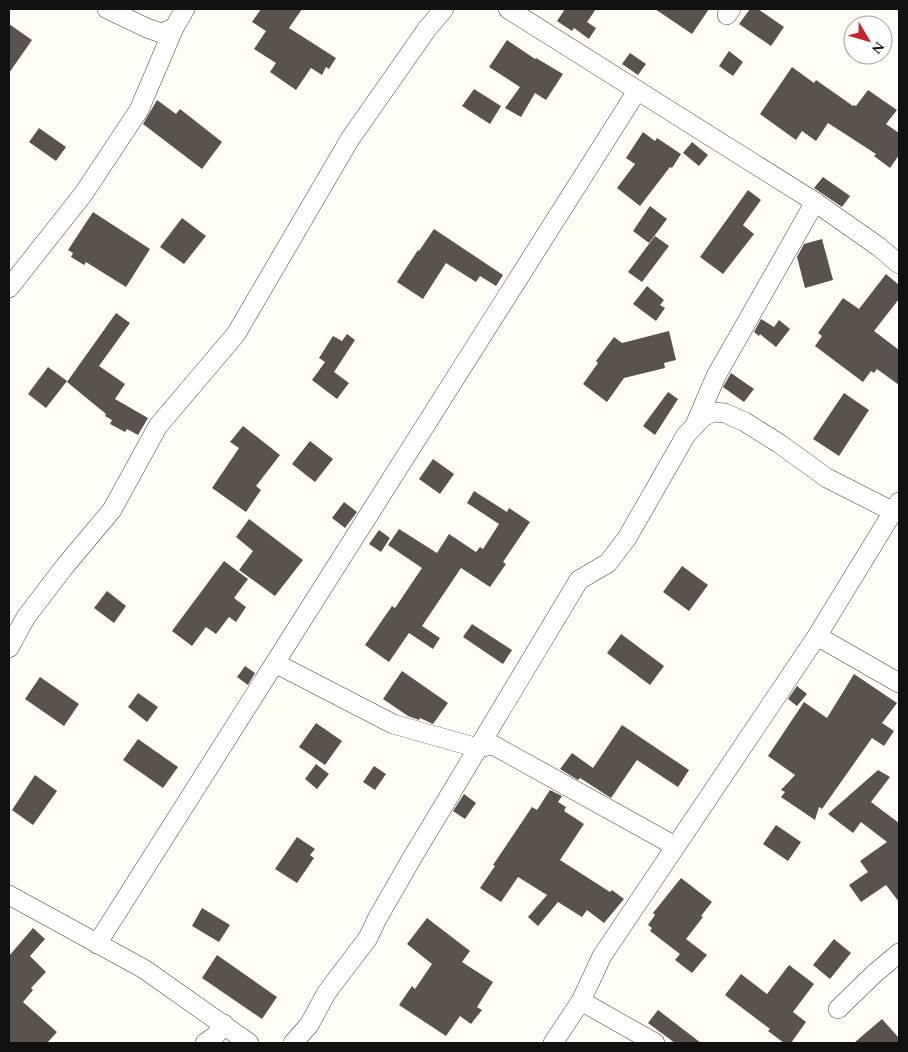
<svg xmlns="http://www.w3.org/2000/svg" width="908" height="1052" font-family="Spectral,serif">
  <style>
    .building { fill: #5a524d }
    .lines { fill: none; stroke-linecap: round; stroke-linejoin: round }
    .minor-casing { stroke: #444; stroke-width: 20 }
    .minor { stroke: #fff; stroke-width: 19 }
  </style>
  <rect width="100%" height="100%" fill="#fffdf5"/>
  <!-- building -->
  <g class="building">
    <polygon points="261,9 302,9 289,28 336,58 329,69 326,67 322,75 311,68 296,90 270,72 276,63 254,49 266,31 252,22"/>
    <polygon points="565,9 596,9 587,22 596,28 589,39 574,28 572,31 557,21"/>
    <polygon points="655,9 709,9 692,34"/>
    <polygon points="750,9 758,9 784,27 771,46 739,24"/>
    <polygon points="9,24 32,40 9,73"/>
    <polygon points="507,40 535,59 536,58 563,74 546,100 535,93 521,117 505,108 520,87 489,67"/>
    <polygon points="729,51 743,62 733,76 719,66"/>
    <polygon points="630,53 646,64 638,75 622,64"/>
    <polygon points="792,67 814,83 816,80 853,106 854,105 856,106 868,90 897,110 886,124 899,133 899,155 890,168 874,156 876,154 828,123 816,141 802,131 796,140 760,114"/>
    <polygon points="474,89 501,106 490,124 462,106"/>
    <polygon points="157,100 176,114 180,109 222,142 202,169 143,124"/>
    <polygon points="39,128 66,147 56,161 29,142"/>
    <polygon points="643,132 655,141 657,138 681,154 672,168 670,167 640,206 617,188 635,164 626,158"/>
    <polygon points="692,142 708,155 699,166 683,153"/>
    <polygon points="823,177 850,196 842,207 814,188"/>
    <polygon points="748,190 761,200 743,225 754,234 723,274 700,257"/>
    <polygon points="650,206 667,219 649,243 633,231"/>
    <polygon points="93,212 150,249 126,287 86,262 84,265 71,257 73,253 68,250"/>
    <polygon points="182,218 206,236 184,264 160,247"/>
    <polygon points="434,229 503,275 496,286 480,276 476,282 446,263 423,299 397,282 418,250 419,251"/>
    <polygon points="655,236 669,246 642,282 628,272"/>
    <polygon points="822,239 833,280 805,288 797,257 804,244"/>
    <polygon points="886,274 899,285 899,299 874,331 899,350 899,385 877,369 874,373 871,371 863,382 815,346 822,336 818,333 843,298 859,309"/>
    <polygon points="647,286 664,300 660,305 665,308 656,321 633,304"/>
    <polygon points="116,313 130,323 99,366 125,384 115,399 148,418 138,435 127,429 125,432 110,424 112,420 105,416 106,414 67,382"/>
    <polygon points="761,319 774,327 779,320 790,329 776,347 760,334 759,336 754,332"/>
    <polygon points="669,331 676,360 664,363 665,368 624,378 607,402 583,384 598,363 596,361 614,337 622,343"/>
    <polygon points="347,334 355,340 334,372 349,383 337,399 312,380 325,362 319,358 333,336 342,341"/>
    <polygon points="48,367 67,381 46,408 28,394"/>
    <polygon points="731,373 754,389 744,402 723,387"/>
    <polygon points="668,392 678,399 655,435 643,426"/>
    <polygon points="844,393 869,410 839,456 813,439"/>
    <polygon points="243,426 280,455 256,486 261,490 246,512 212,488 239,448 230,442"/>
    <polygon points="310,441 333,459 315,482 292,464"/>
    <polygon points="433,459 454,474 440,494 419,479"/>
    <polygon points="474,491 507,512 509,508 530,522 503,562 506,564 490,587 461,568 422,626 440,638 433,649 409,633 389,662 365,645 392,606 395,608 422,568 388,545 399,529 437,553 449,534 476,552 480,547 483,549 499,524 467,503"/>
    <polygon points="344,502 357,512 345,528 332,518"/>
    <polygon points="249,519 303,560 275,596 239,570 253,551 236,537"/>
    <polygon points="379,530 390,538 381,552 369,544"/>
    <polygon points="224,561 248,579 234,598 246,607 236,622 229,617 216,634 206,627 192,646 172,631"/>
    <polygon points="682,566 708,585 689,611 663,592"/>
    <polygon points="107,591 126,606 114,623 94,608"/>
    <polygon points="472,624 512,650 503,664 463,637"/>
    <polygon points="621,634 664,666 650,685 607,653"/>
    <polygon points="245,666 255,673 248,685 237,677"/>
    <polygon points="402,671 448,703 433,724 420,718 419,720 408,716 383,699"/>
    <polygon points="854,674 897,703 882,723 894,731 884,746 872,738 822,809 819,807 815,820 781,797 785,792 781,790 795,775 768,756 804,702 827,718"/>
    <polygon points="40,677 79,704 64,726 25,699"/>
    <polygon points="797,686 807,694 797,706 788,699"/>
    <polygon points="138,693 158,707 147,722 128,707"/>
    <polygon points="316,723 342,741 325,765 299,747"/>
    <polygon points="622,725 689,770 678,787 637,760 611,798 580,778 578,780 560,769 572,753 593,768"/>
    <polygon points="138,739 178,767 163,788 123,760"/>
    <polygon points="316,764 329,774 317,789 305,779"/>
    <polygon points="374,766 386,774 375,790 363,782"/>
    <polygon points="878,770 890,777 871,802 899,823 899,902 886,885 861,902 849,885 868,872 860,861 887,842 861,822 853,833 828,814"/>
    <polygon points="35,775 57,791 33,825 12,810"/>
    <polygon points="550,790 562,796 558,802 566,807 564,811 584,824 560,860 610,892 612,890 624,899 604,923 587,910 582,917 558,902 538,926 528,917 547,895 518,877 501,902 480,888 495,866 493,865 532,807 537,810"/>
    <polygon points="464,794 476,803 465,819 453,811"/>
    <polygon points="776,825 801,842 788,861 763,844"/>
    <polygon points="297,837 315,849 310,855 314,858 297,883 275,869"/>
    <polygon points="681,878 712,902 701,916 703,917 686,939 707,955 692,973 675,960 680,954 650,931 652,928 648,925 655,915 653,913"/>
    <polygon points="202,908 230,925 219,942 192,926"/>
    <polygon points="427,918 470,951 462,962 493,982 477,1007 482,1010 471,1024 460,1016 446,1036 399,1005 412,986 415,989 432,964 407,944"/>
    <polygon points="33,928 45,939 30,956 46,972 31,988 33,990 23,1002 57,1032 47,1043 9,1043 9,956"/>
    <polygon points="834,939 851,953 830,979 813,965"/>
    <polygon points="217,955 277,997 262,1019 202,978"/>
    <polygon points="789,965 814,984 793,1012 806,1022 791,1043 784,1043 768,1031 770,1029 725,995 741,974 767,994"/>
    <polygon points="658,1010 701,1043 675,1043 648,1023"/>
    <polygon points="882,1019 899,1038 899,1043 854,1043"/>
  </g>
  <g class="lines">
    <!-- minor casing -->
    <g class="minor-casing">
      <g id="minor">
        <polyline points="107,9 147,28 161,33 174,28 185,9"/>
        <polyline points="508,9 815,202 879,247 899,264"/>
        <polyline points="727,15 731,9"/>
        <polyline points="9,288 84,193 139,110 174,28"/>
        <polyline points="695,425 716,376 815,202"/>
        <polyline points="817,636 899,683"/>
        <polyline points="9,648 26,617 65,566 112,510 158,426 236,334 350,139 427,29 444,9"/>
        <polyline points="275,663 393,724 478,748 493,745 675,846"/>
        <polyline points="9,895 144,969 249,1043"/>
        <polyline points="97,944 637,91"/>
        <polyline points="581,1001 655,1043"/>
        <polyline points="838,1009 874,974 899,953"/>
        <polyline points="205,1043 215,1036 224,1024"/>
        <polyline points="293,1043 309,1025 327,992 368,938 377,919 412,858 579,580 608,563 627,538 686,435 702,418 712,412 725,413 745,422 780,444 827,478 892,511"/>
        <polyline points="553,1043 581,1001 602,956 817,636 899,502"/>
      </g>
    </g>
    <!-- minor -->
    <use href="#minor" class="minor"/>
  </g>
  <!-- border -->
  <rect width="908" height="1052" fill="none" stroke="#111111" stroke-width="20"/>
  <!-- north arrow -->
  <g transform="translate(868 40) rotate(128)"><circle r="24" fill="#ffffff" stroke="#a0a0a0"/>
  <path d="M0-4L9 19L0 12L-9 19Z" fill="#c4262e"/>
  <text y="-8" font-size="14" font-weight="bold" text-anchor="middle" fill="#111111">N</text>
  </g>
</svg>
